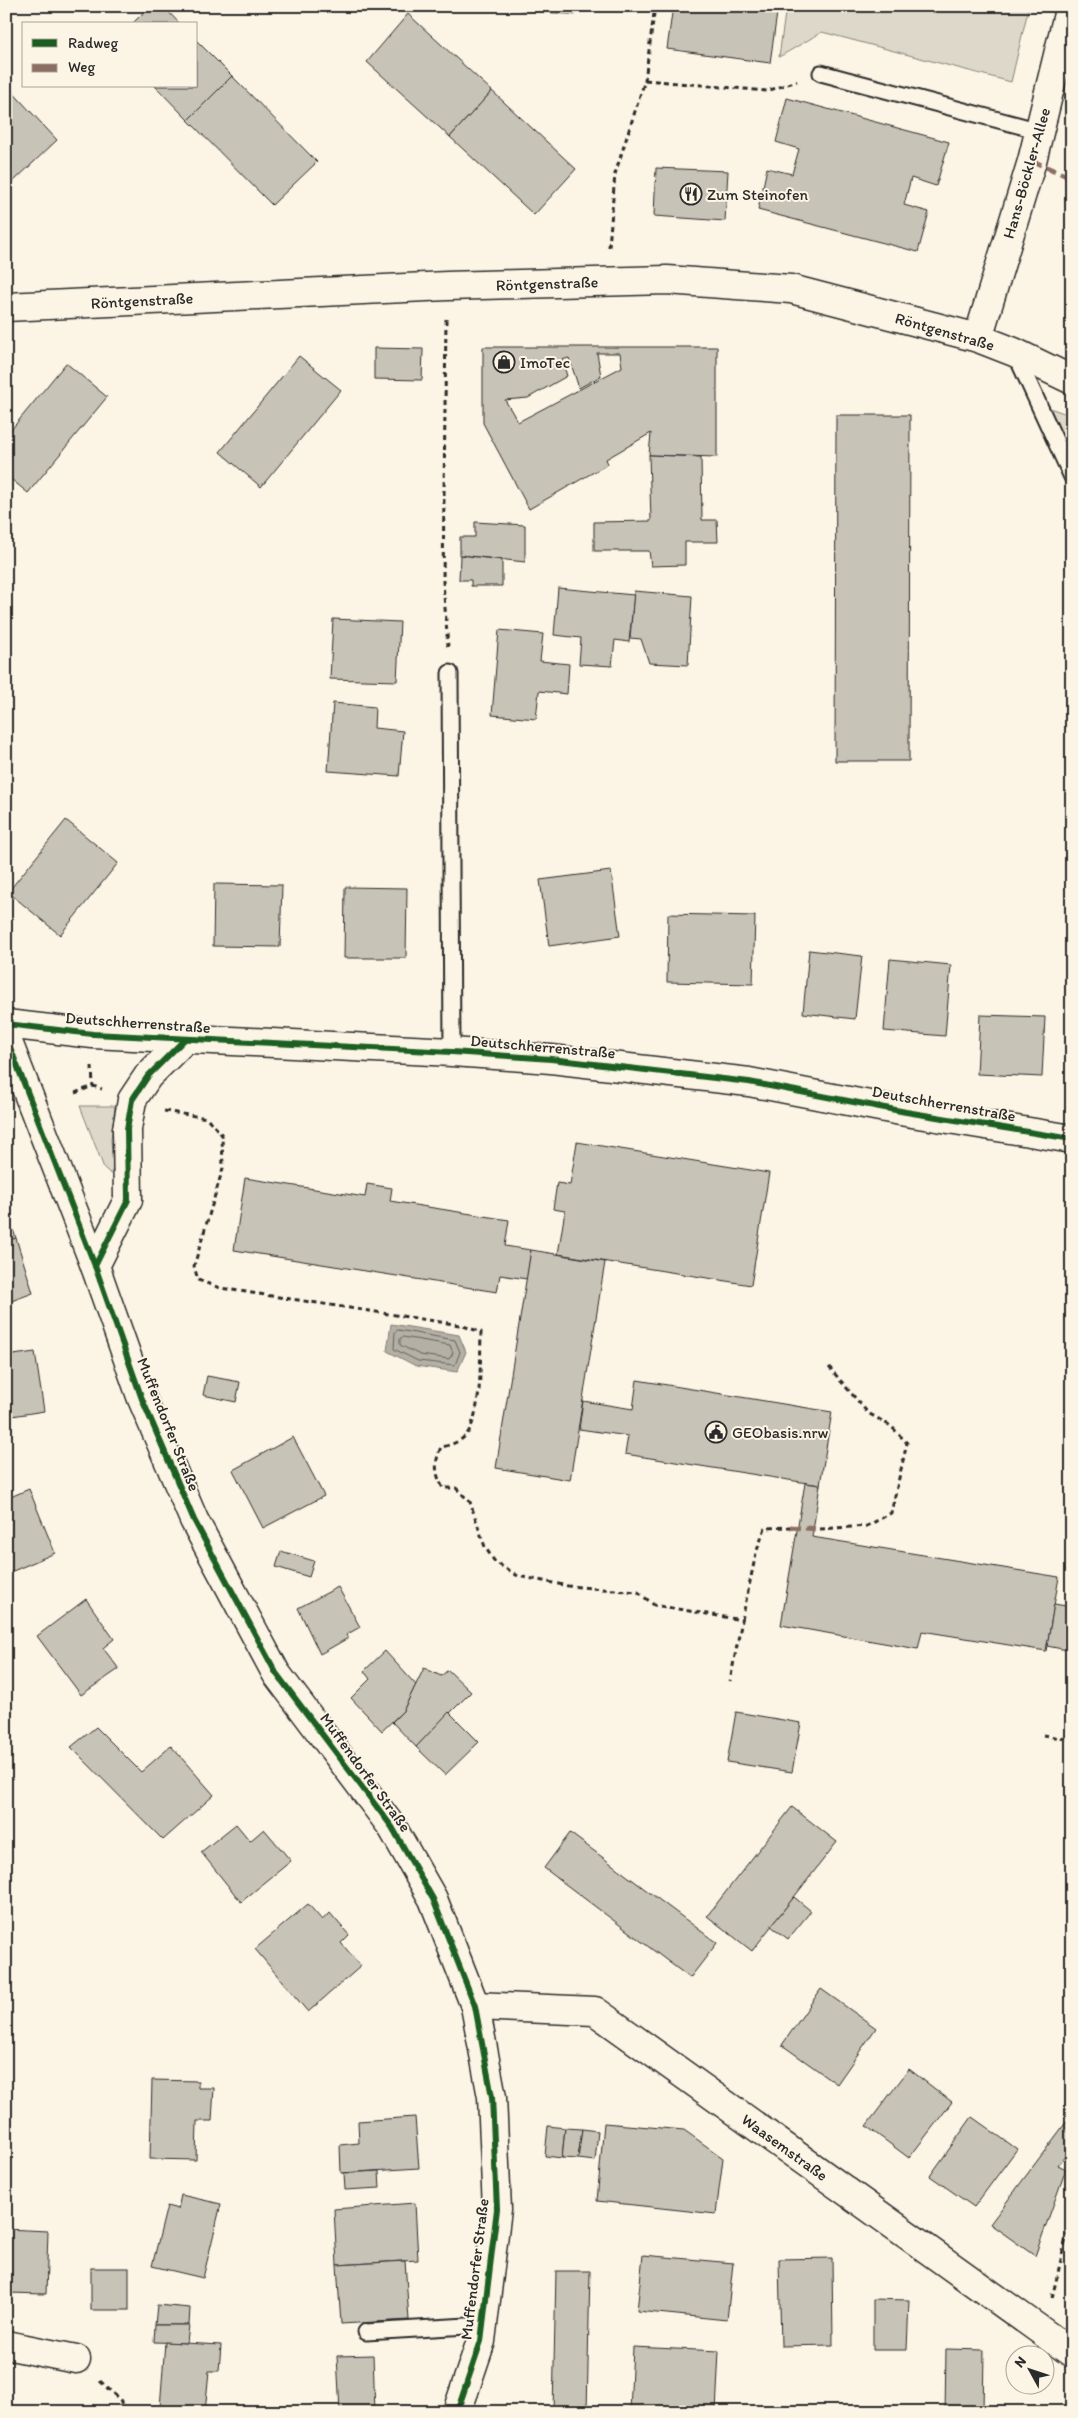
<svg xmlns="http://www.w3.org/2000/svg" width="1078" height="2418" font-family="Itim,sans-serif">
  <style>
    .green { fill: #ded8ca; stroke: #84827a }
    .water { fill: #b4b0a5; stroke: #7d7b74 }
    .lines { fill: none; stroke-linecap: round; stroke-linejoin: round }
    .shore { stroke: #62605c; stroke-width: 1 }
    .building { fill: #c8c3b7; stroke: #2b2b2b; fill-rule: evenodd }
    .service-casing { stroke: #2b2b2b; stroke-width: 19 }
    .minor-casing { stroke: #2b2b2b; stroke-width: 31 }
    .tertiary-casing { stroke: #2b2b2b; stroke-width: 31 }
    .path { stroke: #2b2b2b; stroke-width: 3; stroke-dasharray: 5 4; stroke-linecap: butt }
    .service { stroke: #fcf5e5; stroke-width: 15 }
    .minor { stroke: #fcf5e5; stroke-width: 28 }
    .tertiary { stroke: #fcf5e5; stroke-width: 28 }
    .quiet { stroke: #8d6e63; stroke-width: 5; stroke-dasharray: 10 5; stroke-linecap: butt }
    .cycleway-casing { stroke: #fcf5e5; stroke-width: 9 }
    .cycleway { stroke: #1b5e20; stroke-width: 6 }
    .labels { text-anchor: middle; stroke-width: 4; stroke-linejoin: round; paint-order: stroke }
    .street-label { font-size: 16px; fill: #2b2b2b; stroke: #fcf5e5 }
    .poi-label { font-size: 16px; fill: #2b2b2b; stroke: #fcf5e5; text-anchor: start }
  </style>
  <rect width="100%" height="100%" fill="#fcf5e5"/>
  <filter id="ink" filterUnits="userSpaceOnUse"><feTurbulence type="fractalNoise" baseFrequency=".02" numOctaves="2"/><feDisplacementMap in="SourceGraphic" scale="10" xChannelSelector="R" yChannelSelector="G"/><feConvolveMatrix kernelMatrix="1 2 1 2 8 2 1 2 1" color-interpolation-filters="sRGB"/></filter>
  <g filter="url(#ink)">
    <!-- green -->
    <g class="green">
      <polygon points="513,6 577,6 575,15 520,10"/>
      <polygon points="786,6 1029,6 1011,82 822,32 779,57"/>
      <polygon points="1047,407 1072,416 1072,459"/>
      <polygon points="80,1106 115,1106 111,1140 113,1168 111,1174 104,1168"/>
    </g>
    <!-- water -->
    <polygon class="water" points="391,1324 459,1335 466,1352 457,1372 416,1366 387,1351"/>
    <g class="lines">
      <!-- shore -->
      <g class="shore">
        <polygon points="398,1330 455,1340 460,1352 455,1365 418,1361 394,1349 395,1332"/>
        <polygon points="403,1337 450,1345 453,1353 449,1359 420,1355 400,1345 400,1339"/>
      </g>
    </g>
    <!-- building -->
    <g class="building">
      <polygon points="150,6 163,6 180,24 132,24"/>
      <polygon points="673,6 778,6 770,63 667,49"/>
      <polygon points="408,14 492,91 450,137 367,62"/>
      <polygon points="196,40 232,76 188,120 155,86 196,86"/>
      <polygon points="232,76 317,162 272,205 188,120"/>
      <polygon points="6,85 57,140 13,182 6,176"/>
      <polygon points="492,91 576,169 534,215 450,137"/>
      <polygon points="787,98 949,142 936,186 911,178 904,205 929,212 918,252 758,210 767,168 792,174 799,149 776,142"/>
      <polygon points="656,168 728,171 725,221 654,216"/>
      <path d="M483 347H717V457L649 455 651 433 606 459 608 464 529 509 483 423ZM597 353H620L622 367 518 422 505 400 528 398 567 376 562 360 569 358 579 388 601 376Z"/>
      <polygon points="374,348 423,349 422,380 374,379"/>
      <polygon points="299,356 341,390 261,487 220,452"/>
      <polygon points="66,363 107,397 28,493 6,475 6,436"/>
      <polygon points="836,415 910,415 909,761 835,761"/>
      <polygon points="649,455 701,457 702,520 717,520 718,542 685,542 685,565 651,566 649,551 594,551 594,522 651,521"/>
      <polygon points="475,522 525,525 525,562 460,555 460,537 475,537"/>
      <polygon points="460,555 502,560 502,586 471,586 471,580 459,580"/>
      <polygon points="558,588 634,595 629,642 615,640 612,666 579,664 581,638 554,635"/>
      <polygon points="634,591 692,596 688,665 649,663 641,639 630,638"/>
      <polygon points="333,619 400,622 397,681 330,679"/>
      <polygon points="499,630 543,634 540,661 569,664 567,694 539,691 536,719 492,715"/>
      <polygon points="333,703 375,707 374,728 403,731 399,776 328,771"/>
      <polygon points="66,820 118,863 60,935 8,892"/>
      <polygon points="611,871 620,936 549,946 540,880"/>
      <polygon points="214,884 282,885 280,947 213,946"/>
      <polygon points="345,887 407,888 406,958 344,958"/>
      <polygon points="668,914 755,916 753,984 667,982"/>
      <polygon points="809,950 862,956 855,1019 803,1013"/>
      <polygon points="890,959 951,965 945,1036 884,1031"/>
      <polygon points="980,1015 1045,1017 1042,1077 977,1074"/>
      <polygon points="577,1142 769,1173 751,1285 558,1254 565,1211 553,1209 557,1183 570,1185"/>
      <polygon points="245,1178 365,1197 367,1184 392,1188 390,1201 509,1220 505,1246 531,1250 527,1279 500,1275 497,1292 234,1250"/>
      <polygon points="6,1210 16,1238 6,1241"/>
      <polygon points="16,1238 33,1293 6,1303 6,1241"/>
      <polygon points="531,1250 605,1262 570,1480 496,1468"/>
      <polygon points="35,1352 44,1411 6,1417 6,1356"/>
      <polygon points="207,1376 240,1382 236,1402 203,1395"/>
      <polygon points="637,1380 832,1412 820,1485 625,1454 628,1436 579,1429 583,1401 633,1409"/>
      <polygon points="293,1437 324,1496 263,1528 233,1470"/>
      <polygon points="805,1483 820,1485 812,1537 1059,1577 1046,1651 922,1631 918,1649 781,1625"/>
      <polygon points="29,1489 55,1553 6,1574 6,1499"/>
      <polygon points="281,1551 314,1561 309,1577 276,1567"/>
      <polygon points="338,1587 360,1627 346,1635 348,1638 320,1654 298,1608"/>
      <polygon points="86,1599 114,1639 103,1648 119,1669 81,1695 37,1636"/>
      <polygon points="1054,1604 1072,1607 1072,1651 1047,1646"/>
      <polygon points="385,1651 416,1685 403,1711 382,1731 351,1698 370,1679 364,1671"/>
      <polygon points="424,1668 441,1676 448,1670 471,1692 416,1747 392,1722 403,1711"/>
      <polygon points="449,1712 479,1742 445,1775 416,1747"/>
      <polygon points="736,1712 801,1723 792,1772 727,1762"/>
      <polygon points="96,1727 141,1772 171,1746 214,1795 163,1840 71,1747"/>
      <polygon points="792,1807 837,1842 752,1951 707,1916"/>
      <polygon points="236,1824 250,1841 264,1829 291,1861 241,1902 201,1852"/>
      <polygon points="570,1833 717,1943 690,1978 544,1868"/>
      <polygon points="794,1897 811,1911 788,1939 771,1926"/>
      <polygon points="308,1904 322,1920 330,1913 349,1935 341,1943 361,1966 308,2012 255,1949"/>
      <polygon points="821,1989 876,2028 837,2084 782,2045"/>
      <polygon points="909,2069 952,2102 909,2158 866,2126"/>
      <polygon points="152,2080 198,2081 198,2088 214,2088 212,2121 197,2121 196,2160 150,2159"/>
      <polygon points="415,2117 419,2168 341,2173 340,2145 359,2143 358,2121"/>
      <polygon points="972,2117 1017,2149 974,2207 930,2176"/>
      <polygon points="1067,2121 1072,2125 1072,2147 1058,2165 1066,2169 1035,2256 990,2224"/>
      <polygon points="604,2123 684,2130 723,2158 716,2214 597,2201"/>
      <polygon points="548,2126 565,2128 562,2158 545,2156"/>
      <polygon points="565,2128 582,2129 578,2159 562,2158"/>
      <polygon points="582,2129 598,2131 595,2161 578,2159"/>
      <polygon points="379,2171 380,2188 345,2190 344,2173"/>
      <polygon points="181,2195 221,2204 203,2278 152,2266 167,2206 178,2209"/>
      <polygon points="415,2203 418,2260 337,2265 334,2209"/>
      <polygon points="6,2229 48,2231 46,2294 6,2293"/>
      <polygon points="643,2255 733,2263 727,2320 637,2311"/>
      <polygon points="832,2258 833,2345 781,2346 779,2259"/>
      <polygon points="405,2261 409,2320 341,2324 337,2265"/>
      <rect x="91" y="2268" width="38" height="42"/>
      <polygon points="556,2271 590,2271 587,2412 553,2412"/>
      <polygon points="873,2299 909,2300 907,2350 873,2350"/>
      <polygon points="157,2305 190,2308 189,2325 155,2325"/>
      <polygon points="155,2325 189,2325 187,2343 154,2342"/>
      <polygon points="165,2342 221,2345 219,2371 209,2371 205,2412 160,2408"/>
      <polygon points="633,2347 719,2351 716,2412 630,2412"/>
      <polygon points="946,2349 984,2350 983,2412 945,2412"/>
      <polygon points="373,2355 375,2412 340,2412 337,2356"/>
    </g>
    <g class="lines">
      <!-- service casing -->
      <g class="service-casing">
        <g id="service">
          <polyline points="821,73 1040,131"/>
          <polyline points="1015,353 1072,477"/>
          <polyline points="450,673 452,1052"/>
          <polyline points="366,2332 484,2325"/>
        </g>
      </g>
      <!-- minor casing -->
      <g class="minor-casing">
        <g id="minor">
          <polyline points="6,307 447,286 667,280 791,289 978,338 1014,352 1072,380"/>
          <polyline points="978,338 1032,161 1070,6"/>
          <polyline points="475,2006 595,2011 1072,2353"/>
          <polyline points="6,2345 76,2359"/>
        </g>
      </g>
      <!-- tertiary casing -->
      <g class="tertiary-casing">
        <g id="tertiary">
          <polyline points="6,1024 93,1034 452,1052 551,1059 749,1082 906,1112 1072,1139"/>
          <polyline points="6,1037 95,1266 142,1399 194,1520 276,1673 392,1827 433,1899 475,2006 492,2097 497,2209 481,2341 457,2412"/>
          <polyline points="95,1266 128,1200 127,1129 132,1100 148,1076 184,1040"/>
        </g>
      </g>
      <!-- path -->
      <g class="path">
        <polyline points="645,80 767,91 797,81"/>
        <polyline points="609,247 615,174 645,80 655,6"/>
        <polyline points="446,319 443,582 448,647"/>
        <polyline points="92,1066 93,1086"/>
        <polyline points="75,1093 93,1086 102,1089"/>
        <path d="M164 1111 207 1118 222 1135 223 1168 194 1266 198 1280 220 1288 460 1325 481 1332C480 1361 482 1403 470 1429 465 1440 452 1445 441 1447 434 1463 435 1474 443 1488H456L470 1502 485 1547 495 1562 518 1576 568 1586 638 1592 654 1605 742 1620 730 1681"/>
        <polyline points="820,1529 867,1526 891,1513 907,1443 891,1426 868,1413 829,1367"/>
        <polyline points="742,1620 756,1553 765,1528 790,1527"/>
        <polyline points="1043,1735 1072,1740"/>
        <polyline points="1052,2298 1072,2213"/>
        <polyline points="100,2381 121,2401 122,2412"/>
      </g>
      <!-- service -->
      <use href="#service" class="service"/>
      <!-- minor -->
      <use href="#minor" class="minor"/>
      <!-- tertiary -->
      <use href="#tertiary" class="tertiary"/>
      <!-- quiet -->
      <g class="quiet">
        <polyline points="1032,161 1072,178"/>
        <polyline points="790,1527 820,1529"/>
      </g>
      <!-- cycleway casing -->
      <g class="cycleway-casing">
        <g id="cycleway">
          <polyline points="6,1024 93,1034 452,1052 551,1059 749,1082 906,1112 1072,1139"/>
          <polyline points="6,1037 95,1266 142,1399 194,1520 276,1673 392,1827 433,1899 475,2006 492,2097 497,2209 481,2341 457,2412"/>
          <polyline points="95,1266 128,1200 127,1129 132,1100 148,1076 184,1040"/>
        </g>
      </g>
      <!-- cycleway -->
      <use href="#cycleway" class="cycleway"/>
    </g>
  </g>
  <!-- icons -->
  <defs>
    <g id="restaurant-ring" transform="scale(1.125)"><circle r="9.5" fill="#fcf5e5" stroke="#2b2b2b" stroke-width="1.5"/><path d="M-5-6h1v4h1v-4h1v4h1v-4h1v5L-1.5 .5V6h-2V.5L-5-1ZM5-6V6H3V1.5H1.5Q1.5-4 5-6Z" fill="#2b2b2b"/></g>
    <g id="shop-ring" transform="scale(1.125)"><circle r="9.5" fill="#fcf5e5" stroke="#2b2b2b" stroke-width="1.5"/><path d="M-5-2.5h2.3a2.7 3.5 0 0 1 5.4 0H5L5.5 6h-11ZM-1.5-2.5h3a1.5 2.3 0 0 0-3 0Z" fill="#2b2b2b"/></g>
    <g id="civic-ring" transform="scale(1.125)"><circle r="9.5" fill="#fcf5e5" stroke="#2b2b2b" stroke-width="1.5"/><path d="M-.6-6.5H3V-4.5H.6V-3L4-1V1h2V6H-6V1h2V-1L-.6-3ZM-1.2 2.5V6h2.4V2.5Z" fill="#2b2b2b"/></g>
  </defs>
  <g fill-rule="evenodd">
    <use href="#restaurant-ring" x="691" y="194"/>
    <use href="#shop-ring" x="504" y="362"/>
    <use href="#civic-ring" x="716" y="1432"/>
  </g>
  <g class="labels">
    <!-- street labels -->
    <g class="street-label">
      <text transform="translate(1026 173) rotate(-74)" y="6">Hans-Böckler-Allee</text>
      <text transform="translate(547 283) rotate(-2)" y="6">Röntgenstraße</text>
      <text transform="translate(142 300) rotate(-3)" y="6">Röntgenstraße</text>
      <text transform="translate(945 331) rotate(16)" y="6">Röntgenstraße</text>
      <text transform="translate(138 1022) rotate(4)" y="6">Deutschherrenstraße</text>
      <text transform="translate(543 1046) rotate(5)" y="6">Deutschherrenstraße</text>
      <text transform="translate(944 1103) rotate(10)" y="6">Deutschherrenstraße</text>
      <text transform="translate(169 1424) rotate(68)" y="6">Muffendorfer Straße</text>
      <text transform="translate(366 1772) rotate(54)" y="6">Muffendorfer Straße</text>
      <text transform="translate(785 2147) rotate(36)" y="6">Waasemstraße</text>
      <text transform="translate(474 2269) rotate(-83)" y="6">Muffendorfer Straße</text>
    </g>
    <!-- poi labels -->
    <g class="poi-label">
      <text x="707" y="200">Zum Steinofen</text>
      <text x="520" y="368">ImoTec</text>
      <text x="732" y="1438">GEObasis.nrw</text>
    </g>
  </g>
  <!-- margin -->
  <rect width="1078" height="2418" fill="none" stroke="#fcf5e5" stroke-width="25"/>
  <rect x="12" y="12" width="1053" height="2393" fill="none" stroke="#2b2b2b" stroke-width="2" filter="url(#ink)"/>
  <!-- legend -->
  <rect x="22" y="22" width="175" height="65" fill="#fcf5e5" stroke="#a8a49b"/>
  <rect x="32" y="39" width="25" height="8" fill="#1b5e20" stroke="#a8a49b"/>
  <text x="68" y="48" font-size="15" fill="#2b2b2b">Radweg</text>
  <rect x="32" y="64" width="25" height="8" fill="#8d6e63" stroke="#a8a49b"/>
  <text x="68" y="72" font-size="15" fill="#2b2b2b">Weg</text>
  <!-- north arrow -->
  <g transform="translate(1030 2370) rotate(310)"><circle r="24" fill="#fcf5e5" stroke="#a8a49b"/>
  <path d="M0-4L9 19L0 12L-9 19Z" fill="#2b2b2b"/>
  <text y="-8" font-size="14" font-weight="bold" text-anchor="middle" fill="#2b2b2b">N</text>
  </g>
</svg>
